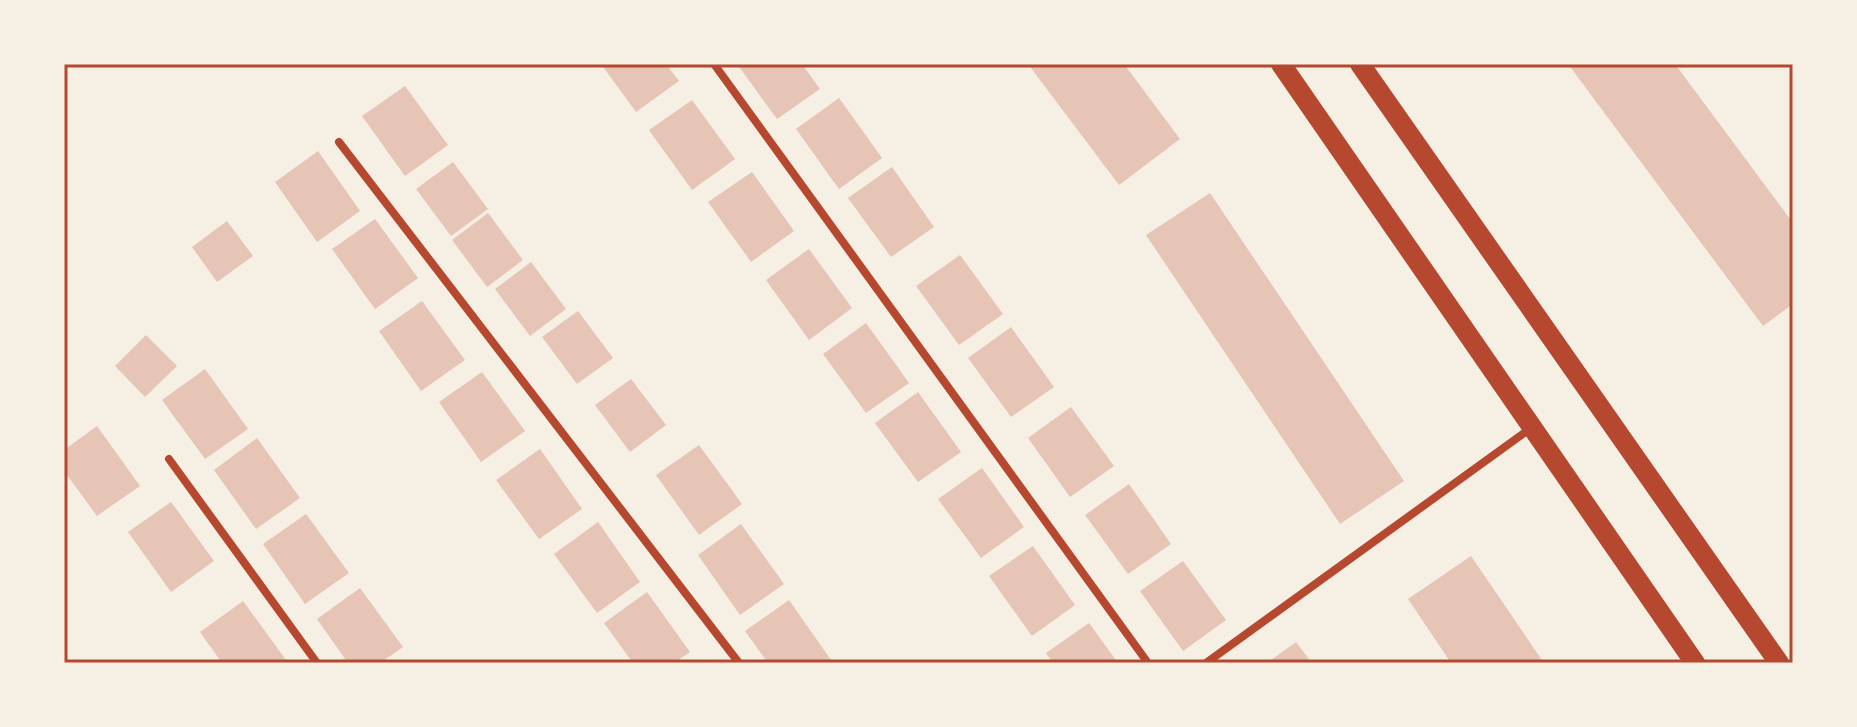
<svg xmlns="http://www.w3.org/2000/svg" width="1857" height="727" font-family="'Source Sans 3',sans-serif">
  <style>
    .building { fill: #e6c5b7 }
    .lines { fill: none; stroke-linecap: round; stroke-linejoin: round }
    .minor { stroke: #b5482f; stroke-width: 8 }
    .primary { stroke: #b5482f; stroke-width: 20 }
    .neatline { fill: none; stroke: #b5482f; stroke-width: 3 }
  </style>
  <rect width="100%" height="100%" fill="#f6efe4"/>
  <!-- building -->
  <g class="building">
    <polygon points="601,64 666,64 679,81 636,112"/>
    <polygon points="737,64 802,64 820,89 777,119"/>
    <polygon points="1028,64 1124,64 1180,139 1119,185"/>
    <polygon points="1568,64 1675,64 1793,223 1793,304 1763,326"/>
    <polygon points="405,86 448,145 405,176 362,116"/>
    <polygon points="839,98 882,158 839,189 796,129"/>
    <polygon points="692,100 735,159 692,190 649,130"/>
    <polygon points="318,151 360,211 317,242 275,182"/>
    <polygon points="453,162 488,209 451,236 416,189"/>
    <polygon points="892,167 934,227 891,257 848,198"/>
    <polygon points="752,172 794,231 751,262 708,202"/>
    <polygon points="1210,193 1404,481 1340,524 1146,235"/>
    <polygon points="488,213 523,260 487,287 452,240"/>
    <polygon points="375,219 418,278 375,309 332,249"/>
    <polygon points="227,221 253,256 217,282 192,247"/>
    <polygon points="809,249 852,308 809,340 766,280"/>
    <polygon points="960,255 1003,314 959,345 916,286"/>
    <polygon points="531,262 566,309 530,336 495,289"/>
    <polygon points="422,301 465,360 421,391 379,331"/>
    <polygon points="578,311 613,358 577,384 542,337"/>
    <polygon points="866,323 909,383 866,413 823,354"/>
    <polygon points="1011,327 1054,387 1011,417 968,358"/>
    <polygon points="146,335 177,366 145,397 115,366"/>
    <polygon points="205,369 248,429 205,459 162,400"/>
    <polygon points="482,372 525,431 481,462 439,402"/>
    <polygon points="631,379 666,425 630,452 595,405"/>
    <polygon points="918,392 961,452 918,482 875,423"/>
    <polygon points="1071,407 1114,466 1070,497 1028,438"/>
    <polygon points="97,426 140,486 97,516 64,471 64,450"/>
    <polygon points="257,438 300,498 256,529 214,470"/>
    <polygon points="699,445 742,504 699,535 656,475"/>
    <polygon points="540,449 582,509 539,539 496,480"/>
    <polygon points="982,468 1024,527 981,558 938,499"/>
    <polygon points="1129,484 1171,544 1128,574 1085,515"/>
    <polygon points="171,502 214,561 171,592 128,532"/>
    <polygon points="306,514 349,573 305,604 263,544"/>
    <polygon points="598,522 640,582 597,613 554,554"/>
    <polygon points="741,524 784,584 740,615 698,555"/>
    <polygon points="1033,546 1075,605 1032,636 989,576"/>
    <polygon points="1471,556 1544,663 1451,663 1408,599"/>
    <polygon points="1183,561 1226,620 1183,651 1140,591"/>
    <polygon points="360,588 403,647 380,663 348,663 317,619"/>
    <polygon points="647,592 690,652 674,663 633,663 604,623"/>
    <polygon points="789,600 831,660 827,663 768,663 745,631"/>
    <polygon points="243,601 286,660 282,663 222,663 200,632"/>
    <polygon points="1089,623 1118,663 1053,663 1046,653"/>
    <polygon points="1296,642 1312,663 1267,663"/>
  </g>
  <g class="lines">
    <!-- minor -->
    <g class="minor">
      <polyline points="714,64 1148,663"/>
      <polyline points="339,142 739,663"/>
      <polyline points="169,459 317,663"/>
      <polyline points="1206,663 1531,428"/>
    </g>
    <!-- primary -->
    <g class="primary">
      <polyline points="1281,64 1695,663"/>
      <polyline points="1360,64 1779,663"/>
    </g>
  </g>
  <!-- border -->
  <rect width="1857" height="727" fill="none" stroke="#f6efe4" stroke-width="132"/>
  <rect x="66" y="66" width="1725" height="595" class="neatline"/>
</svg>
